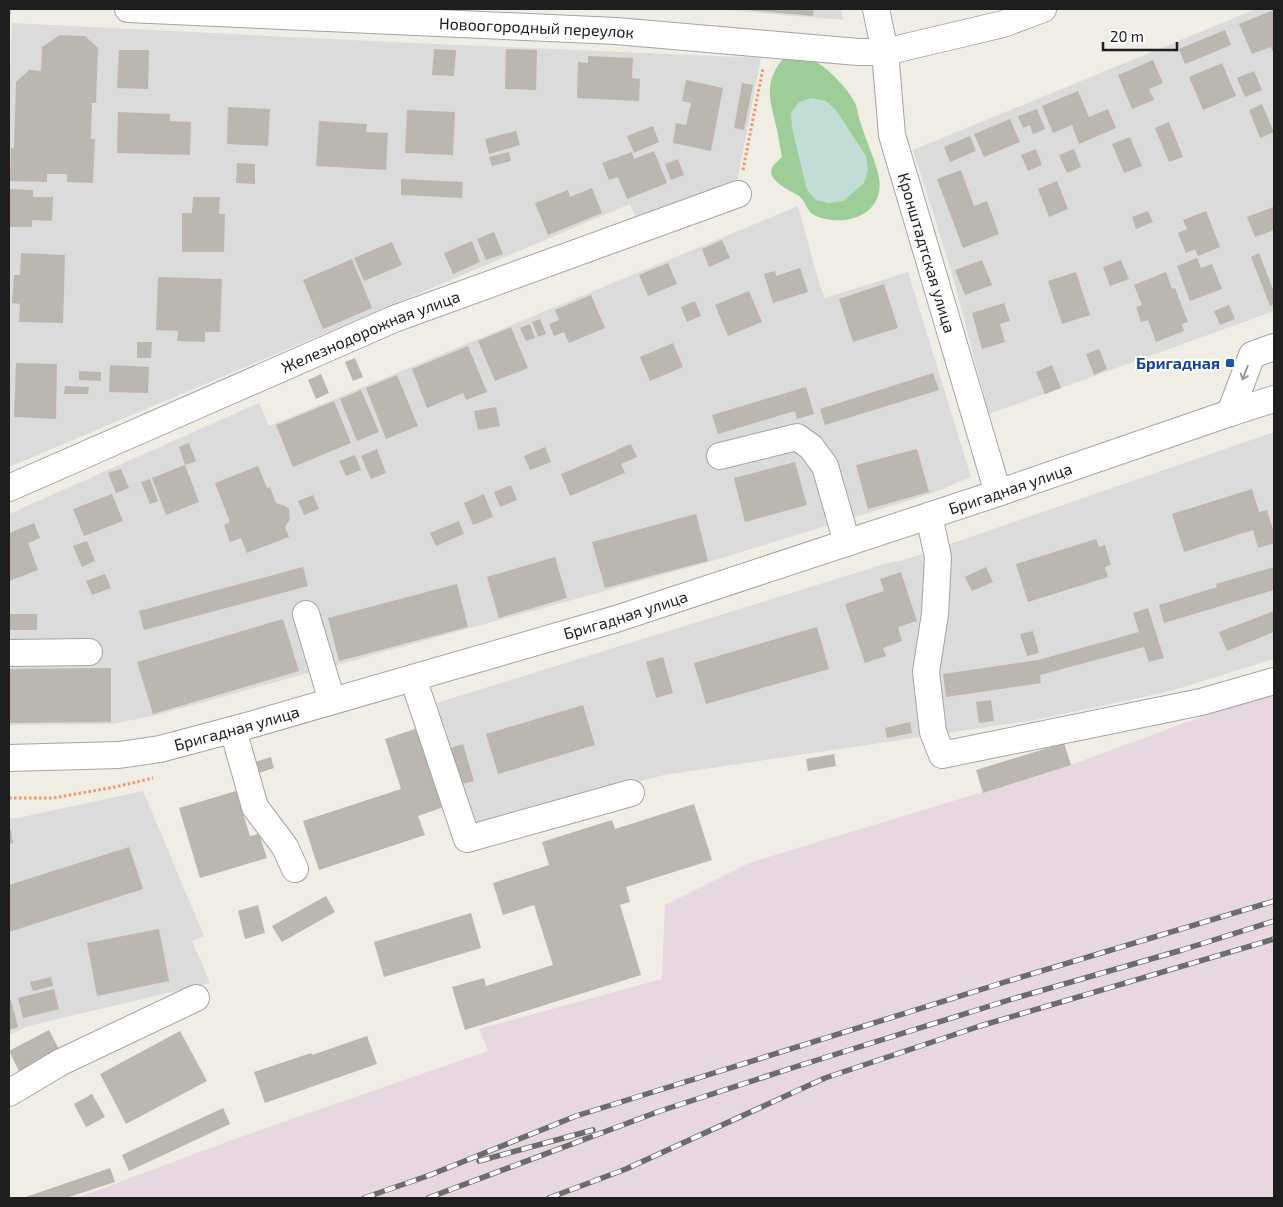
<svg xmlns="http://www.w3.org/2000/svg" width="1283" height="1207" font-family="'Exo 2',sans-serif">
  <style>
    .residential { fill: #dcdbdb }
    .industrial { fill: #e8d6e1 }
    .forest { fill: #9fcd9a }
    .wetland { fill: #c1ddd5 }
    .building { fill: #bbb6ae }
    .lines { fill: none; stroke-linecap: round; stroke-linejoin: round }
    .minor-casing { stroke: #a5a5a5; stroke-width: 28 }
    .path { stroke: #f7946d; stroke-width: 3; stroke-dasharray: 2.5 2.5; stroke-linecap: butt }
    .minor { stroke: #fff; stroke-width: 26 }
    .rail-casing { stroke: #6c6c6c; stroke-width: 5.5 }
    .rail { stroke: #fff; stroke-width: 4; stroke-dasharray: 11; stroke-linecap: butt }
    .oneway { stroke: #9a9a9a }
    .transit-dot { fill: #1a4fb4; stroke: #fff; stroke-width: 2 }
    .labels { text-anchor: middle; stroke-width: 4.5; stroke-linejoin: round; paint-order: stroke }
    .street-label { font-size: 16px; fill: #1e1e1e; stroke: #fff }
    .transit-label { font-size: 16px; font-weight: bold; fill: #164399; stroke: #fff; text-anchor: end }
  </style>
  <rect width="100%" height="100%" fill="#efede4"/>
  <!-- residential -->
  <g class="residential">
    <polygon points="713,9 841,9 843,20"/>
    <polygon points="1256,9 1274,9 1274,311 989,414 951,270 913,150"/>
    <polygon points="12,23 391,42 761,58 737,182 638,222 630,204 9,467 9,107"/>
    <polygon points="798,206 818,280 825,298 908,272 971,477 930,494 709,562 153,716 111,724 9,725 9,514 259,403 269,426"/>
    <polygon points="1274,432 1274,659 1171,691 1035,720 664,775 470,824 433,704 888,563 904,560"/>
    <polygon points="143,791 204,936 192,941 210,983 28,1026 9,1035 9,818 18,818"/>
  </g>
  <!-- industrial -->
  <polygon class="industrial" points="1274,690 1274,1198 77,1198 232,1140 488,1051 479,1029 662,979 665,905 749,863 1071,765"/>
  <!-- forest -->
  <path class="forest" d="M804 57C808 59 814 60 818 63 831 71 850 91 856 105 858 112 859 120 862 127 867 143 876 162 879 178 885 215 845 228 816 216 806 212 807 202 799 196 791 191 772 183 771 172 771 166 777 162 782 157 780 148 779 139 777 130 771 102 762 84 783 59Z"/>
  <!-- wetland -->
  <polygon class="wetland" points="812,98 826,101 836,110 866,156 868,170 864,183 843,201 829,203 816,200 807,190 792,128 791,113 799,102"/>
  <!-- building -->
  <g class="building">
    <polygon points="748,9 814,9 813,16 748,10"/>
    <polygon points="1274,10 1274,54 1271,47 1252,54 1239,24"/>
    <polygon points="1225,30 1231,45 1185,64 1179,49"/>
    <polygon points="60,35 85,36 98,48 96,103 92,103 91,139 95,139 93,183 67,182 67,174 47,174 47,182 10,181 11,148 14,148 16,82 29,70 41,71 42,47"/>
    <polygon points="434,49 456,50 454,76 432,75"/>
    <polygon points="506,49 537,50 536,90 505,89"/>
    <polygon points="119,50 149,50 148,89 117,88"/>
    <polygon points="588,56 633,58 632,78 640,79 639,101 577,98 578,62 588,63"/>
    <polygon points="1153,60 1163,83 1149,89 1154,100 1132,109 1118,75"/>
    <polygon points="1222,63 1236,96 1203,110 1189,77"/>
    <polygon points="1254,71 1262,90 1245,97 1237,78"/>
    <polygon points="686,80 723,88 711,151 673,143 676,123 686,125 691,103 682,101"/>
    <polygon points="742,83 753,85 744,130 734,128"/>
    <polygon points="1078,91 1089,117 1108,109 1116,128 1079,144 1072,125 1053,133 1042,106"/>
    <polygon points="1262,104 1274,132 1260,138 1249,110"/>
    <polygon points="228,107 270,109 268,146 227,144"/>
    <polygon points="1037,109 1045,129 1033,134 1030,125 1023,128 1018,116"/>
    <polygon points="407,110 455,112 453,155 405,153"/>
    <polygon points="118,112 170,114 170,121 191,122 190,155 117,153"/>
    <polygon points="1010,119 1020,142 984,157 974,134"/>
    <polygon points="319,121 367,124 366,132 388,133 386,170 316,166"/>
    <polygon points="1169,122 1183,157 1169,162 1155,128"/>
    <polygon points="653,126 659,142 634,153 627,136"/>
    <polygon points="516,131 520,145 489,154 485,139"/>
    <polygon points="970,136 976,151 950,162 944,147"/>
    <polygon points="1130,137 1142,166 1124,173 1112,144"/>
    <polygon points="1036,149 1042,165 1028,171 1021,155"/>
    <polygon points="1074,149 1081,167 1067,173 1059,155"/>
    <polygon points="654,151 667,183 627,199 618,177 609,180 602,163 632,152 634,159"/>
    <polygon points="509,152 511,161 492,166 489,157"/>
    <polygon points="678,159 684,175 671,180 665,164"/>
    <polygon points="237,163 255,164 255,184 236,183"/>
    <polygon points="961,170 974,206 987,201 999,234 963,248 937,179"/>
    <polygon points="401,179 463,182 462,198 401,195"/>
    <polygon points="1057,181 1068,209 1049,217 1038,189"/>
    <polygon points="592,188 602,213 548,235 535,203 568,190 570,197"/>
    <polygon points="9,189 33,190 33,197 53,197 52,221 32,220 32,227 9,227"/>
    <polygon points="193,197 220,197 219,214 225,214 224,252 182,252 182,213 192,213"/>
    <polygon points="1273,207 1274,230 1255,237 1247,217"/>
    <polygon points="1148,211 1153,222 1136,229 1132,217"/>
    <polygon points="1206,211 1220,247 1198,256 1195,249 1186,253 1178,233 1187,229 1183,220"/>
    <polygon points="494,232 503,254 486,260 477,239"/>
    <polygon points="722,240 730,258 709,267 702,249"/>
    <polygon points="472,241 480,262 453,274 444,253"/>
    <polygon points="392,242 402,265 364,281 354,258"/>
    <polygon points="21,253 65,255 63,323 19,322 20,304 12,303 14,275 20,275"/>
    <polygon points="1259,253 1274,292 1274,304 1270,306 1251,257"/>
    <polygon points="1197,258 1201,268 1212,264 1222,289 1190,301 1177,266"/>
    <polygon points="352,259 372,308 323,329 303,280"/>
    <polygon points="982,260 992,285 965,295 955,270"/>
    <polygon points="1121,260 1129,279 1110,286 1103,267"/>
    <polygon points="668,263 677,284 648,296 639,275"/>
    <polygon points="800,268 808,292 773,303 764,274 775,271 776,276"/>
    <polygon points="1076,272 1090,315 1062,324 1048,281"/>
    <polygon points="1166,272 1172,289 1175,288 1188,322 1182,324 1184,331 1156,342 1148,320 1141,322 1136,307 1142,305 1134,285"/>
    <polygon points="158,277 222,279 220,332 205,332 205,342 177,341 178,331 156,330"/>
    <polygon points="884,284 898,328 853,342 839,299"/>
    <polygon points="749,291 762,322 728,336 715,305"/>
    <polygon points="591,295 605,328 569,343 564,332 554,336 549,324 559,320 555,310"/>
    <polygon points="695,301 701,316 687,322 681,307"/>
    <polygon points="1004,303 1010,321 1000,324 1005,342 982,349 972,313"/>
    <polygon points="1229,305 1235,319 1220,325 1214,311"/>
    <polygon points="540,319 546,334 538,337 532,322"/>
    <polygon points="530,324 535,338 526,341 520,328"/>
    <polygon points="511,327 528,368 495,381 478,341"/>
    <polygon points="137,342 152,342 151,358 137,358"/>
    <polygon points="673,343 683,367 650,381 640,357"/>
    <polygon points="468,346 487,392 466,400 463,393 427,408 412,369"/>
    <polygon points="1099,349 1107,369 1094,375 1086,354"/>
    <polygon points="355,358 363,377 353,381 345,362"/>
    <polygon points="16,363 57,364 56,419 14,417"/>
    <polygon points="110,365 149,367 148,393 109,392"/>
    <polygon points="1052,365 1061,388 1045,394 1036,372"/>
    <polygon points="79,371 101,372 101,381 79,380"/>
    <polygon points="933,373 939,390 825,425 820,409"/>
    <polygon points="321,374 329,393 316,399 308,380"/>
    <polygon points="397,375 418,426 386,439 366,388"/>
    <polygon points="65,386 89,387 88,394 64,394"/>
    <polygon points="806,387 814,414 797,419 795,411 718,434 712,415"/>
    <polygon points="361,390 379,432 357,441 340,399"/>
    <polygon points="334,401 351,443 293,467 276,425"/>
    <polygon points="496,407 500,426 478,430 474,411"/>
    <polygon points="189,443 196,461 185,465 179,447"/>
    <polygon points="631,444 637,457 621,464 625,473 570,496 561,474 616,451 620,461 616,450"/>
    <polygon points="545,447 551,462 530,470 524,456"/>
    <polygon points="377,449 386,473 371,479 361,456"/>
    <polygon points="917,449 929,492 868,509 856,465"/>
    <polygon points="355,455 361,470 346,476 339,461"/>
    <polygon points="795,462 807,505 745,522 734,478"/>
    <polygon points="185,465 199,502 166,515 152,478"/>
    <polygon points="258,466 267,488 270,487 276,503 285,506 289,509 290,519 285,527 289,537 247,553 241,538 230,542 224,525 230,522 215,483"/>
    <polygon points="121,469 129,488 116,493 108,473"/>
    <polygon points="150,479 158,501 150,504 141,482"/>
    <polygon points="511,485 517,500 500,507 494,492"/>
    <polygon points="1252,489 1259,512 1267,510 1274,533 1274,543 1258,548 1253,530 1184,552 1172,514"/>
    <polygon points="112,494 123,521 84,536 73,509"/>
    <polygon points="484,494 493,517 473,525 464,503"/>
    <polygon points="313,495 319,509 304,515 298,501"/>
    <polygon points="696,514 708,561 605,588 592,542"/>
    <polygon points="459,521 464,534 436,546 430,533"/>
    <polygon points="34,523 40,538 28,543 38,570 9,581 9,533"/>
    <polygon points="1096,539 1099,547 1105,545 1111,565 1105,567 1108,577 1028,602 1016,564"/>
    <polygon points="87,541 95,561 82,567 73,546"/>
    <polygon points="555,557 567,598 499,618 487,577"/>
    <polygon points="303,567 308,586 144,630 139,611"/>
    <polygon points="986,567 993,582 972,591 965,577"/>
    <polygon points="1274,567 1274,590 1164,623 1159,605 1217,587 1216,584"/>
    <polygon points="901,572 917,621 898,627 902,641 883,648 886,656 865,663 845,604 884,591 880,579"/>
    <polygon points="105,574 111,588 92,595 86,581"/>
    <polygon points="457,584 468,627 339,661 328,618"/>
    <polygon points="1148,608 1164,658 1149,662 1144,647 1040,675 1041,683 946,697 943,674 1038,660 1139,632 1133,613"/>
    <polygon points="1274,611 1274,632 1227,651 1219,632"/>
    <rect x="9" y="614" width="28" height="16"/>
    <polygon points="283,619 299,671 153,714 137,662"/>
    <polygon points="817,627 829,669 706,704 694,663"/>
    <polygon points="1033,631 1039,653 1027,656 1020,634"/>
    <polygon points="663,657 673,693 656,698 646,662"/>
    <polygon points="111,668 111,722 9,723 9,669"/>
    <polygon points="991,700 994,721 979,723 976,702"/>
    <polygon points="583,705 595,745 498,774 486,734"/>
    <polygon points="910,722 912,733 887,738 885,728"/>
    <polygon points="421,727 447,806 418,816 425,835 319,870 303,821 401,789 385,739"/>
    <polygon points="1064,743 1071,765 983,793 976,770"/>
    <polygon points="463,744 474,781 458,785 447,749"/>
    <polygon points="834,754 836,766 808,771 806,759"/>
    <polygon points="271,757 274,768 256,774 252,763"/>
    <polygon points="236,791 250,836 259,834 267,858 200,878 179,808"/>
    <polygon points="694,804 712,860 626,887 630,902 620,905 641,975 465,1030 452,987 484,978 486,986 553,965 534,905 503,915 493,883 549,865 542,842 612,820 615,829"/>
    <polygon points="9,830 11,830 13,843 9,844"/>
    <polygon points="129,847 143,889 9,932 9,885"/>
    <polygon points="326,896 335,912 282,942 272,926"/>
    <polygon points="258,905 265,933 245,939 238,911"/>
    <polygon points="471,913 481,948 384,977 374,942"/>
    <polygon points="159,929 169,981 97,996 87,943"/>
    <polygon points="51,977 53,986 33,991 30,982"/>
    <polygon points="54,989 59,1009 23,1018 18,998"/>
    <polygon points="9,1000 11,1000 18,1027 9,1030"/>
    <polygon points="49,1030 60,1051 19,1071 9,1051"/>
    <polygon points="180,1031 207,1081 126,1124 100,1074"/>
    <polygon points="367,1036 377,1064 265,1103 254,1072 311,1053 312,1055"/>
    <polygon points="92,1094 105,1117 86,1127 74,1104"/>
    <polygon points="223,1108 230,1124 129,1171 122,1155"/>
    <polygon points="110,1168 115,1182 66,1198 23,1198"/>
  </g>
  <g class="lines">
    <!-- minor casing -->
    <g class="minor-casing">
      <g id="minor">
        <path id="s1" d="M128 9 616 31 858 52H885L1003 24 1043 9"/>
        <path id="s2" d="M876 9 885 52 892 135 998 493"/>
        <polyline points="1230,413 1252,355 1274,347"/>
        <polyline points="720,456 797,437 811,447 825,466 847,543"/>
        <path id="s3" d="M9 488 394 319 738 194"/>
        <polyline points="929,516 938,557 935,614 926,672 933,732 942,755 1201,702 1274,681"/>
        <polyline points="306,614 332,701"/>
        <polyline points="9,653 89,652"/>
        <polyline points="413,678 467,839 631,793"/>
        <polyline points="233,730 255,807 285,847 295,869"/>
        <path id="s4" d="M9 758 119 755 160 749 250 725 616 619 998 493 1230 413 1274 399"/>
        <polyline points="9,1093 61,1062 196,998"/>
      </g>
    </g>
    <!-- path -->
    <g class="path">
      <polyline points="9,14 10,9"/>
      <polyline points="743,170 763,68"/>
      <polyline points="9,798 53,798 115,787 153,778"/>
    </g>
    <!-- minor -->
    <use href="#minor" class="minor"/>
    <!-- rail casing -->
    <g class="rail-casing">
      <g id="rail">
        <polyline points="479,1161 593,1130"/>
        <polyline points="364,1198 430,1175 576,1116 1005,982 1274,901"/>
        <polyline points="428,1198 660,1111 795,1067 1009,1000 1182,950 1274,921"/>
        <polyline points="549,1198 626,1169 825,1078 980,1026 1274,939"/>
      </g>
    </g>
    <!-- rail -->
    <use href="#rail" class="rail"/>
  </g>
  <!-- one-way arrows -->
  <defs><path id="oneway-shaft" d="M-6 0H5M1.5-3L5.5 0L1.5 3" fill="none" stroke-width="1.6" stroke-linecap="round" stroke-linejoin="round" transform="scale(1.25)"/></defs>
  <use class="oneway" href="#oneway-shaft" transform="translate(1245 373) rotate(111)"/>
  <!-- markers -->
  <rect class="transit-dot" x="1225" y="358" width="10" height="10" rx="2.5"/>
  <g class="labels">
    <!-- street labels -->
    <g class="street-label">
      <text dy="6" stroke="none"><textPath href="#s1" startOffset="409">Новоогородный переулок</textPath></text>
      <text dy="6" stroke="none"><textPath href="#s2" startOffset="250">Кронштадтская улица</textPath></text>
      <text dy="6" stroke="none"><textPath href="#s3" startOffset="394">Железнодорожная улица</textPath></text>
      <text dy="6" stroke="none"><textPath href="#s4" startOffset="1041">Бригадная улица</textPath></text>
      <text dy="6" stroke="none"><textPath href="#s4" startOffset="636">Бригадная улица</textPath></text>
      <text dy="6" stroke="none"><textPath href="#s4" startOffset="231">Бригадная улица</textPath></text>
    </g>
    <!-- transit labels -->
    <g class="transit-label">
      <text x="1220" y="369">Бригадная</text>
    </g>
  </g>
  <!-- border -->
  <rect width="1283" height="1207" fill="none" stroke="#1e1e1e" stroke-width="20"/>
  <!-- scale -->
  <path d="M1103 42v8h74v-8" fill="none" stroke="#1e1e1e" stroke-width="2.5"/>
  <text x="1110" y="42" font-size="15" fill="#1e1e1e" stroke="#ffffff" stroke-width="4" paint-order="stroke">20 m</text>
</svg>
